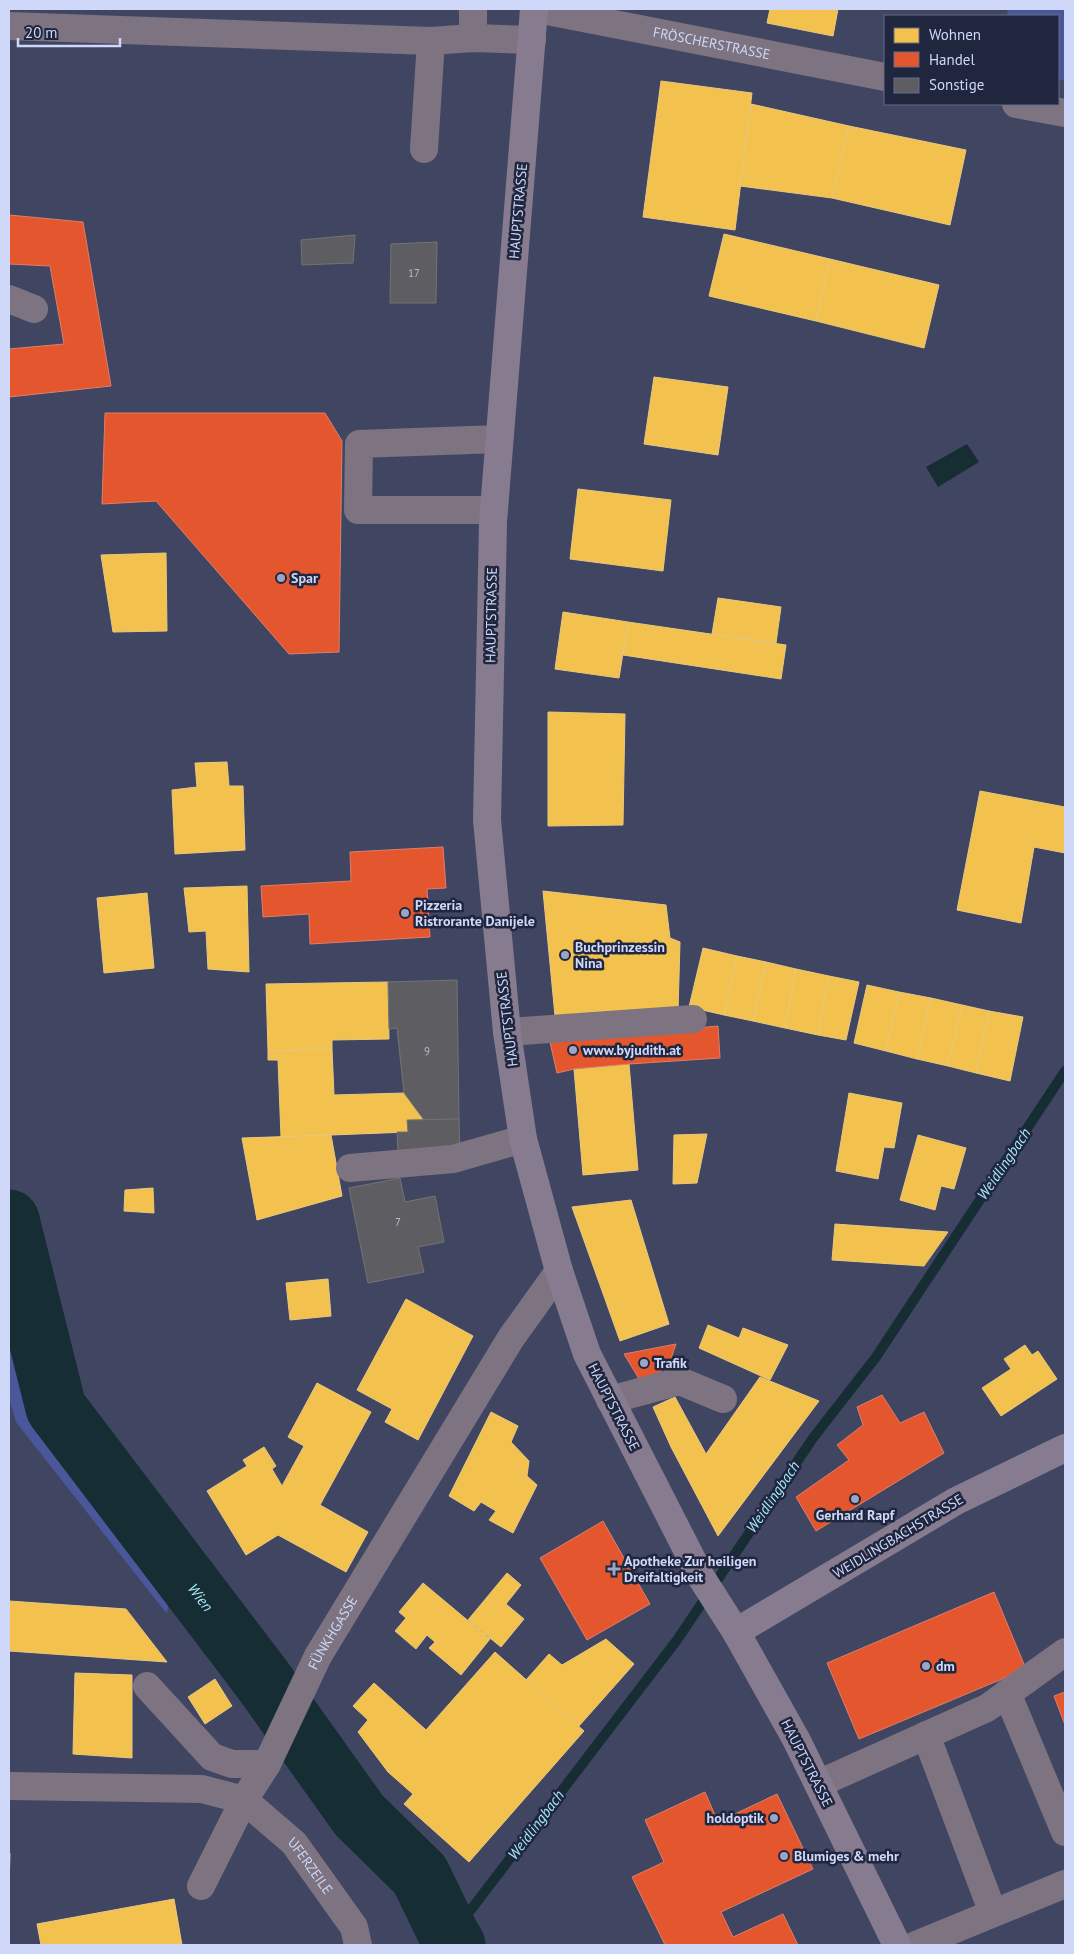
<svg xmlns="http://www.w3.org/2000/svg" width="1074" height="1954" font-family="'PT Sans',sans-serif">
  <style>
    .green { fill: #4a589b }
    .water { fill: #172d34 }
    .homes { fill: #f2c14e; stroke: #e8c881 }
    .shops { fill: #e4572e; stroke: #de7e6b }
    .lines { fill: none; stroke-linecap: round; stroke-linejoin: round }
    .stream { stroke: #172d34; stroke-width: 10 }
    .river { stroke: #172d34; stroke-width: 61 }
    .building { fill: #5e5e62; stroke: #747372 }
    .minor { stroke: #7d7381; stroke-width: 28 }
    .major { stroke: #877c8f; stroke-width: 28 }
    .poi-dot { fill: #9da5c4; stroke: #20263e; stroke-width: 2 }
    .labels { text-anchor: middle; stroke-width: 5; stroke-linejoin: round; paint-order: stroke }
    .number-label { font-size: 11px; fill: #b3bad3 }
    .street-label { font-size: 14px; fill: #cfd8f9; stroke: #20263e }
    .poi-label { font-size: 14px; font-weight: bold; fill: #cfd8f9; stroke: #20263e; text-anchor: start }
    .water-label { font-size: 15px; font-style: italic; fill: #a5eaf9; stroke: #20263e }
  </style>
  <rect width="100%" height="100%" fill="#404662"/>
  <!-- green -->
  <g class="green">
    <polygon points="1008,9 1065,9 1065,81 1058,79 1058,16 1007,16"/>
    <polygon points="9,1268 40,1399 171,1585 167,1614 16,1422 9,1397"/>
  </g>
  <!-- water -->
  <polygon class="water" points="967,444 979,462 938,487 926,467"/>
  <!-- homes -->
  <g class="homes">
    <polygon points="770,9 838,9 833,36 767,23"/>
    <polygon points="661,81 752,93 735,230 643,217"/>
    <polygon points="751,104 849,126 832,198 740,186"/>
    <polygon points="849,126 966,150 950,225 832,198"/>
    <polygon points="724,234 830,259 816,321 709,296"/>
    <polygon points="830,259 939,285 924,348 816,321"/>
    <polygon points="654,377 728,387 718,455 644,444"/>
    <polygon points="578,489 671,500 663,571 570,559"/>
    <polygon points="166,553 167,631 113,632 101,555"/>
    <polygon points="718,598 781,607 776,643 712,634"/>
    <polygon points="563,612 628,622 619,678 555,669"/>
    <polygon points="628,622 786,645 781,679 623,655"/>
    <polygon points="548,712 625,714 623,825 548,826"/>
    <polygon points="227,762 229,786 243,786 245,850 175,854 172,790 197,787 195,763"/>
    <polygon points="980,791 1065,807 1065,853 1034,847 1021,923 957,910"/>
    <polygon points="247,886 249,972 208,969 206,931 189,932 184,888"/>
    <polygon points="543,891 666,905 670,938 680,942 678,1012 555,1016"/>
    <polygon points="147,893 154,968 104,973 97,898"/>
    <polygon points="703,948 737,956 724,1015 689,1007"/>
    <polygon points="737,956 766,962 753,1021 724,1015"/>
    <polygon points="766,962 796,969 785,1028 753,1021"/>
    <polygon points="796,969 829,976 818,1035 785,1028"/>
    <polygon points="829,976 859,982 846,1040 818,1035"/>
    <polygon points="388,982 389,1039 332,1040 332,1049 268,1051 266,984"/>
    <polygon points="867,985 899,992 886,1051 854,1043"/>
    <polygon points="899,992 931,998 917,1059 886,1051"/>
    <polygon points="931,998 962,1005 948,1066 917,1059"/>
    <polygon points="962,1005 989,1011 976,1073 948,1066"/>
    <polygon points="989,1011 1023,1017 1010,1081 976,1073"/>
    <polygon points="332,1049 334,1095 404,1093 424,1120 407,1120 408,1132 281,1137 278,1060 268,1060 268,1051"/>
    <polygon points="629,1064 638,1170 583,1175 574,1069"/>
    <polygon points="849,1093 902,1103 894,1148 884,1147 878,1179 836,1171"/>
    <polygon points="707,1134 697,1183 673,1184 674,1135"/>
    <polygon points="331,1135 342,1196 257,1220 242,1138"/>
    <polygon points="918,1135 966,1148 954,1189 941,1186 935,1210 900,1200"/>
    <polygon points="153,1188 154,1213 124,1211 125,1190"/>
    <polygon points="631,1200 669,1324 620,1341 572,1207"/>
    <polygon points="835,1224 948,1232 924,1266 832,1260"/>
    <polygon points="328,1279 331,1316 290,1320 286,1283"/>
    <polygon points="406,1299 473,1336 418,1440 385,1422 392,1409 357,1390"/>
    <polygon points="708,1325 739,1338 743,1328 788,1345 770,1380 699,1348"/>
    <polygon points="1025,1345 1032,1355 1038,1351 1057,1379 1001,1416 982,1388 1011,1369 1004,1359"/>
    <polygon points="760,1377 819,1401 718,1536 671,1447 653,1407 675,1397 706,1454"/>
    <polygon points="317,1383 371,1412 320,1505 368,1532 346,1572 278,1535 246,1555 207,1491 247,1466 243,1460 264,1447 276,1466 272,1469 282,1486 304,1446 288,1437"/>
    <polygon points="491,1412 518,1426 511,1442 529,1461 527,1476 537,1485 513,1533 489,1520 496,1511 481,1502 474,1511 449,1496"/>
    <polygon points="507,1573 521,1585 506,1604 524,1619 501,1647 468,1620"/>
    <polygon points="423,1583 490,1639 461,1675 429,1648 435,1642 427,1635 416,1649 395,1631 406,1618 399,1612"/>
    <polygon points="9,1601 126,1609 167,1662 9,1651"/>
    <polygon points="606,1639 634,1664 579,1726 526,1680 549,1654 562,1665"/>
    <polygon points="495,1652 584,1731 469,1862 404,1804 413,1794 388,1772 358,1732 368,1720 353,1706 374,1683 426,1730"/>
    <polygon points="75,1673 132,1675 132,1758 73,1754"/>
    <polygon points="215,1679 232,1706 205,1724 188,1697"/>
    <polygon points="9,1853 10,1853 9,1889"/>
    <polygon points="174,1899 182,1945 41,1945 37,1924"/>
  </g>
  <!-- shops -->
  <g class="shops">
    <polygon points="9,215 83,222 111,386 9,397 9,349 64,344 50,266 9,264"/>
    <polygon points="105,413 325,413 342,441 339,652 289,654 156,501 102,504"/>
    <polygon points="443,847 446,888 427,889 430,937 310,944 309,914 263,917 261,886 351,881 350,852"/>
    <polygon points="718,1026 720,1058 629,1064 574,1069 557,1073 550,1042"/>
    <polygon points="676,1344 668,1367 641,1382 624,1354"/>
    <polygon points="882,1395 900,1423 924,1412 944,1453 816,1531 796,1497 849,1460 837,1445 863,1425 857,1407"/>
    <polygon points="603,1521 650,1604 587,1640 540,1558"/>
    <polygon points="994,1592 1026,1669 859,1739 827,1663"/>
    <polygon points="1065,1692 1065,1725 1054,1696"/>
    <polygon points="705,1792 718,1822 777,1794 813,1869 721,1912 733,1937 783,1914 798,1945 665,1945 632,1877 664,1862 645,1820"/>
  </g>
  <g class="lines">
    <!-- stream -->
    <polyline class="stream" points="450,1937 677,1640 813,1438 876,1357 1065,1071"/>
    <!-- river -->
    <path class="river" id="s1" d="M9 1220 56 1408 262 1679 359 1815 420 1875 450 1937 455 1945"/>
  </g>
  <!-- building -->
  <g class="building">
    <polygon points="355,235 353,263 302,265 301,240"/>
    <polygon points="437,242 436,303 390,303 391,244"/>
    <polygon points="457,980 459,1119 424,1120 404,1093 397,1028 389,1029 388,982"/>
    <polygon points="459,1119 460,1150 398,1151 397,1132 408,1132 407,1120"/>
    <polygon points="400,1178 405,1202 435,1196 444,1242 418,1247 424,1272 368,1283 349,1188"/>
  </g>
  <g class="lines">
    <!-- minor -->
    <g class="minor">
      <polyline points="473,9 473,38"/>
      <path id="s2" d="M537 9 885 77"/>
      <polyline points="9,26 431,41"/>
      <polyline points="1016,104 1065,113"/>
      <polyline points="424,149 431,41 473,38 532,40"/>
      <polyline points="9,299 34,309"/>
      <polyline points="494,510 358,510 359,444 499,439"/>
      <polyline points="507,1032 693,1019"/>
      <polyline points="350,1168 453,1159 523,1139"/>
      <polyline points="610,1400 680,1381 723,1399"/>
      <polyline points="147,1686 212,1757 232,1764 267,1764"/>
      <polyline points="1007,1693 1065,1832"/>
      <polyline points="926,1735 993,1913"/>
      <polyline points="818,1784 987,1708 1065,1652"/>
      <path id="s3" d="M9 1786 202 1789 244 1800 267 1764 318 1656 511 1338 559 1271"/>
      <path id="s4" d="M201 1886 244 1800 294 1843 354 1927 358 1945"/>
      <polyline points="916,1945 1065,1884"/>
    </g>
    <!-- major -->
    <g class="major">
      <polyline points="534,9 493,522 487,820 507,1032 523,1139 559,1271 587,1354 701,1577 736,1632 796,1739 897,1945"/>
      <polyline points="736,1632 956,1501 1065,1448"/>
    </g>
  </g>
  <!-- markers -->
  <g class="poi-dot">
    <circle cx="281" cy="578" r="5"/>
    <circle cx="405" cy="913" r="5"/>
    <circle cx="565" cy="955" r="5"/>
    <circle cx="573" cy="1050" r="5"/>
    <circle cx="644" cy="1363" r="5"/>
    <circle cx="855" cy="1499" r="5"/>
    <path d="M611.5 1561.5h5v5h5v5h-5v5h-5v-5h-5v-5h5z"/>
    <circle cx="926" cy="1666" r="5"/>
    <circle cx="774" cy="1818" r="5"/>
    <circle cx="784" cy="1856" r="5"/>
  </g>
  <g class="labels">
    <!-- number labels -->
    <g class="number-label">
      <text x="414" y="277">17</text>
      <text x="427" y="1055">9</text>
      <text x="398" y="1226">7</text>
    </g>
    <!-- street labels -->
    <g class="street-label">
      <text dy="5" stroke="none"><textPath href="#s2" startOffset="178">FRÖSCHERSTRASSE</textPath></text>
      <text transform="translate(518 211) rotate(-85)" y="5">HAUPTSTRASSE</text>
      <text transform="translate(491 615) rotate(-89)" y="5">HAUPTSTRASSE</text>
      <text transform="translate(507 1019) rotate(-97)" y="5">HAUPTSTRASSE</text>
      <text transform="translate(614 1407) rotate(63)" y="5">HAUPTSTRASSE</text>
      <text transform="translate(898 1536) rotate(-31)" y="5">WEIDLINGBACHSTRASSE</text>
      <text dy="5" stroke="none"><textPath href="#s3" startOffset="426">FÜNKHGASSE</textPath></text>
      <text transform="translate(807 1763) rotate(63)" y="5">HAUPTSTRASSE</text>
      <text dy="5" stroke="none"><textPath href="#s4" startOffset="190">UFERZEILE</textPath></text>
    </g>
    <!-- poi labels -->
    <g class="poi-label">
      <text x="291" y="583">Spar</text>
      <text x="415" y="910">Pizzeria<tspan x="415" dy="16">Ristrorante Danijele</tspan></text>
      <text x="575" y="952">Buchprinzessin<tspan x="575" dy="16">Nina</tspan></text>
      <text x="583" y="1055">www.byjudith.at</text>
      <text x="654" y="1368">Trafik</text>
      <text x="855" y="1520" text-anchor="middle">Gerhard Rapf</text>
      <text x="624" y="1566">Apotheke Zur heiligen<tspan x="624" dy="16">Dreifaltigkeit</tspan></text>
      <text x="936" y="1671">dm</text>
      <text x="764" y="1823" text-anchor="end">holdoptik</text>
      <text x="794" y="1861">Blumiges &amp; mehr</text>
    </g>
    <!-- water labels -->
    <g class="water-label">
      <text transform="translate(1004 1164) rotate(-56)" y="5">Weidlingbach</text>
      <text transform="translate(773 1497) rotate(-56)" y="5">Weidlingbach</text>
      <text dy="5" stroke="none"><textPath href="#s1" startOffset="432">Wien</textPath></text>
      <text transform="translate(536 1825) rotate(-53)" y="5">Weidlingbach</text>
    </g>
  </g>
  <!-- border -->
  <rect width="1074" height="1954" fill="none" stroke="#cfd8f9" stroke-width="20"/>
  <!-- legend -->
  <rect x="884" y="15" width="175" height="90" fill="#20263e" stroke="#666d89"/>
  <rect x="894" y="28" width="25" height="15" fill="#f2c14e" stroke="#666d89"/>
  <text x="929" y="40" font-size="15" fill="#cfd8f9">Wohnen</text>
  <rect x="894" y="52" width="25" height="15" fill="#e4572e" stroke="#666d89"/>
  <text x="929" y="65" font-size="15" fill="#cfd8f9">Handel</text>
  <rect x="894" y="78" width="25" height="15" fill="#5e5e62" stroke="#666d89"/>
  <text x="929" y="90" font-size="15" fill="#cfd8f9">Sonstige</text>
  <!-- scale -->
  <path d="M18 38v8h102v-8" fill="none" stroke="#cfd8f9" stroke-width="2.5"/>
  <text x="25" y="38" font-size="15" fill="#cfd8f9" stroke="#20263e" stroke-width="4" paint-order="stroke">20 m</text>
</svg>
